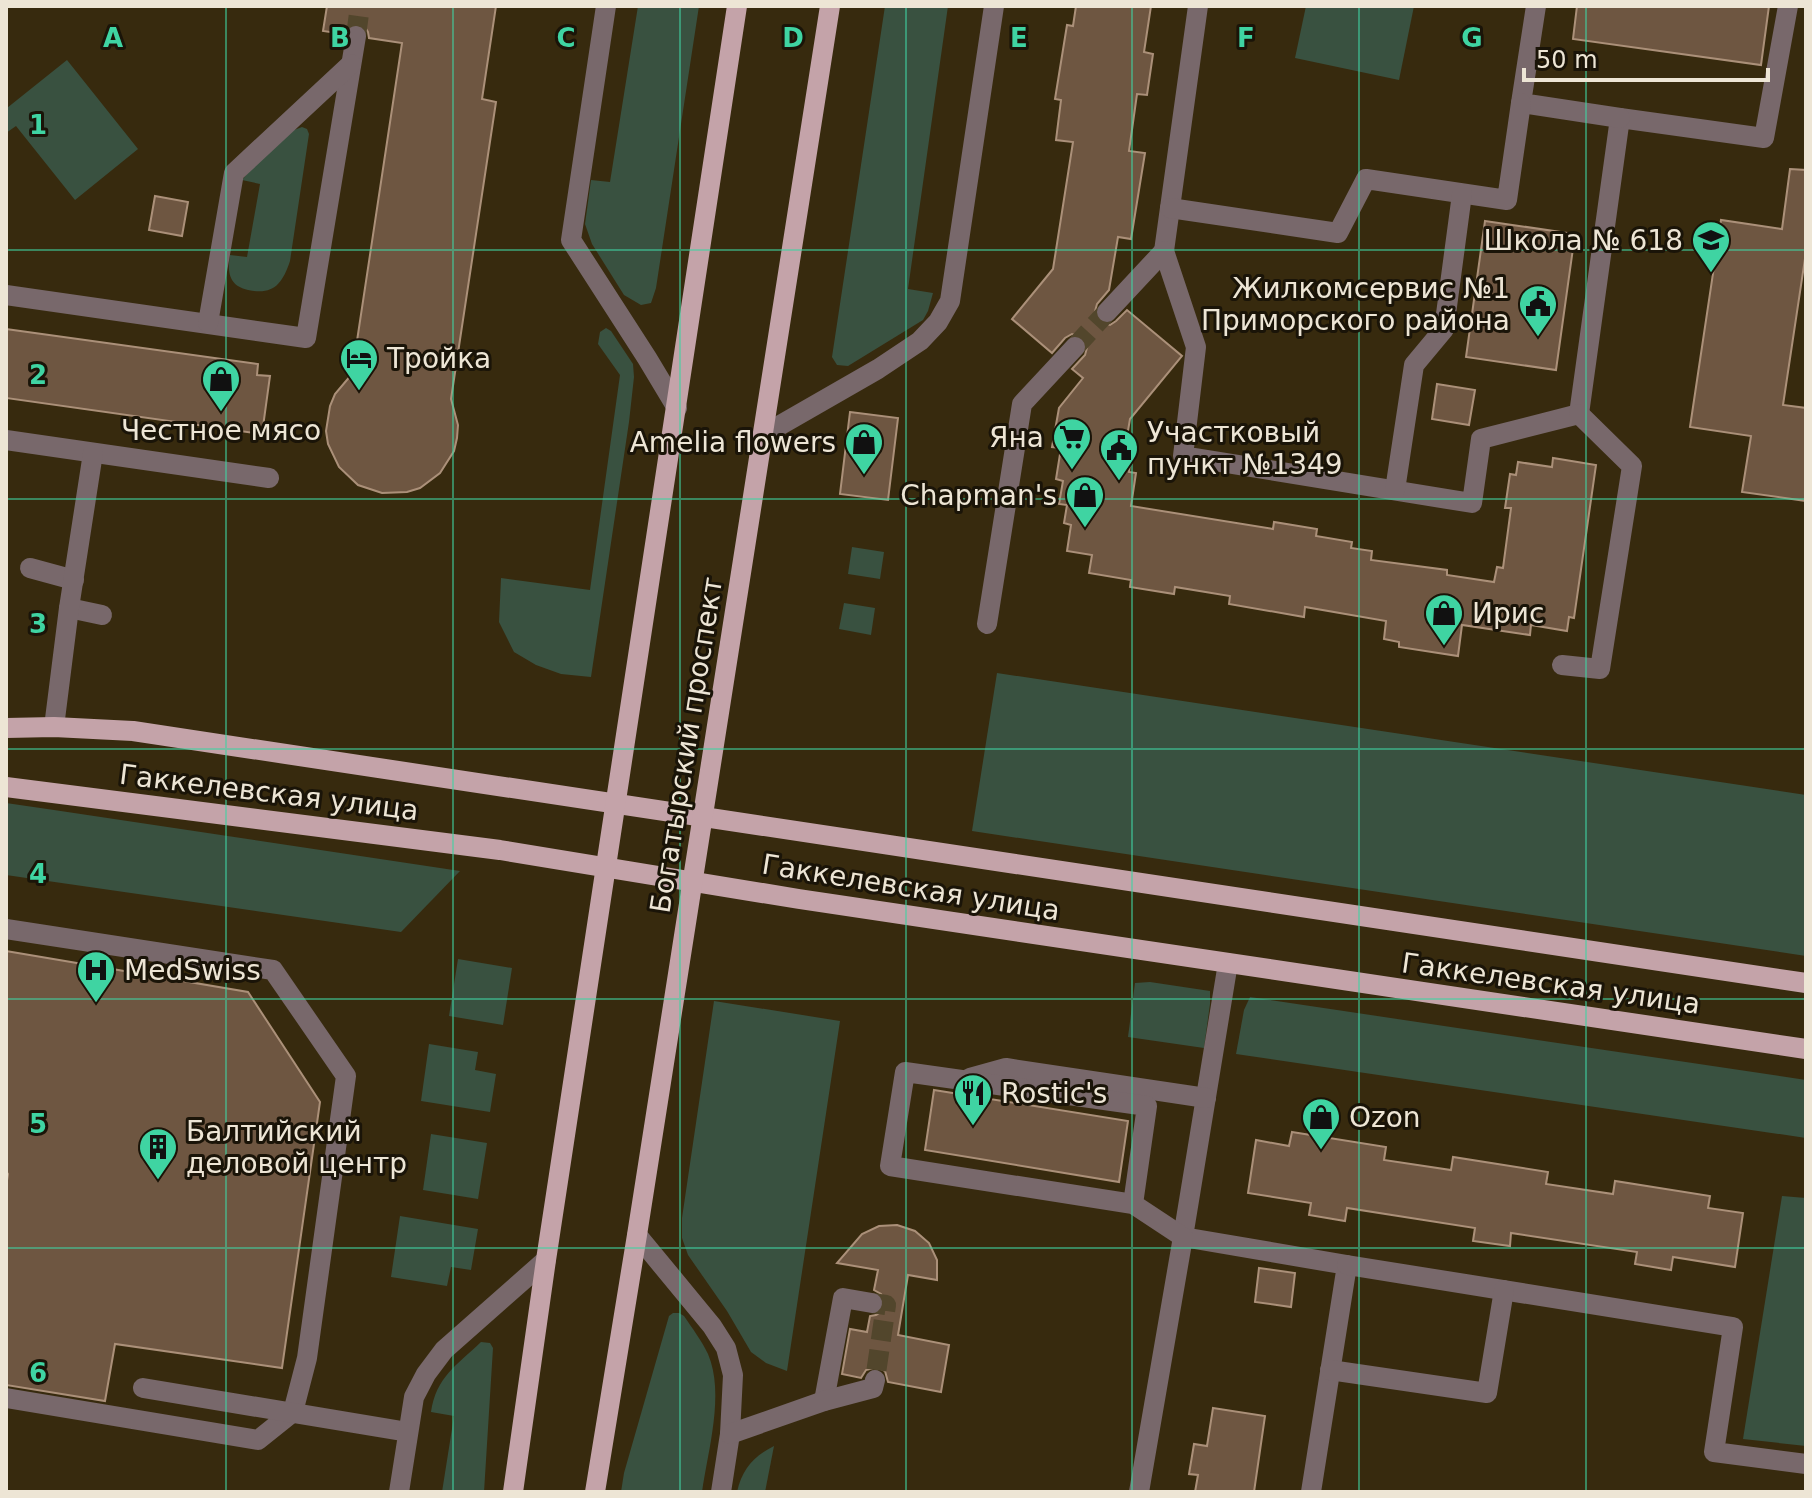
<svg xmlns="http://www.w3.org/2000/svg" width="1812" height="1498" font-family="'DejaVu Sans',sans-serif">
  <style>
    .green { fill: #395140 }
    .building { fill: #6e5641; stroke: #ab9079; stroke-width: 2 }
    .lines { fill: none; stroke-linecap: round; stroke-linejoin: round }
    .minor-tunnel { stroke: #52462c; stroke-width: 20; stroke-dasharray: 20 10; stroke-linecap: butt }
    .minor { stroke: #78686b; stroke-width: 20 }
    .major { stroke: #c4a3a9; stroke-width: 20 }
    .grid { fill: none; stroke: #3fd4a2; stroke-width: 2; stroke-opacity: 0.55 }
    .labels { text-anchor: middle; stroke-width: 6; stroke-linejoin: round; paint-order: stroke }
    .poi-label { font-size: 28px; fill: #ede5d5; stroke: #1a1408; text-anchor: start }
    .street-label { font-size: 28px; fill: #ede5d5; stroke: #1a1408 }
    .grid-label { font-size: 26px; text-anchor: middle; font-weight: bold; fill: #3fd4a2; stroke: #1a1408; stroke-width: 6; stroke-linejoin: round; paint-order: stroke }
  </style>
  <rect width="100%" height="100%" fill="#372a0e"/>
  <!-- green -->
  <g class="green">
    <polygon points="638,6 699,6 656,288 651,303 641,305 624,295 592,244 585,224 591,180 610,182"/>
    <polygon points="885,6 948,6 908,289 933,293 928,311 923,320 848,366 837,365 832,357"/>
    <polygon points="1306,6 1414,6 1399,80 1295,58"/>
    <polygon points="67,60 138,149 75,200 16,126 6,133 6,107 7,108"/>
    <path d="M302 127 307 129 309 134 290 261C282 285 273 295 248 290 229 286 227 272 230 255L247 257 260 184 242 180 251 169 294 130Z"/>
    <polygon points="606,328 611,331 633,364 634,377 629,422 591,677 561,674 536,665 514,652 499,622 501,578 590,590 620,375 598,344 600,332"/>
    <polygon points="852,547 884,552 880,579 848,574"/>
    <polygon points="844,603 875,608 871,635 839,629"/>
    <polygon points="997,673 1806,795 1806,956 972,831"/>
    <polygon points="6,803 54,810 460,871 401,932 6,875"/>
    <polygon points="458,959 512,968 503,1025 449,1016"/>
    <polygon points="1150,982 1210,991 1210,1004 1204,1048 1128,1037 1135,983"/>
    <polygon points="1250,997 1806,1080 1806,1138 1236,1054 1244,1010"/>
    <polygon points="714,1001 840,1021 787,1371 766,1363 751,1352 727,1311 688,1255 682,1238 682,1218"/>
    <polygon points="429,1044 478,1052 475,1070 496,1074 490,1112 421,1101"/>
    <polygon points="431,1134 487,1143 478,1199 423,1190"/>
    <polygon points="1782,1196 1806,1198 1806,1446 1743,1439"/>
    <polygon points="400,1216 478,1229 471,1270 451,1267 447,1286 391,1277"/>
    <path d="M673 1313H679L684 1316C692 1328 702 1341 708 1354 725 1394 708 1450 702 1492H621L624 1473 669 1316Z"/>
    <path d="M481 1342 490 1343 493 1348 484 1492H442L454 1416 431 1412C436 1377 457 1365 481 1342Z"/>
    <path d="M774 1446 765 1492H737C742 1469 754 1456 774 1446Z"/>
  </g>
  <!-- building -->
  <g class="building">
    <polygon points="327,6 496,6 482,99 496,102 451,399 458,425 457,438 454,451 440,473 420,488 407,492 382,493 358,485 339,467 328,444 326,431 330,406 335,394 352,374 402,43 369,38 368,32 365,27 357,23 347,27 343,34 323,31"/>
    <polygon points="1076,6 1151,6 1144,52 1153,54 1147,95 1137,94 1129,151 1145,153 1131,239 1118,237 1109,290 1097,304 1094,315 1099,322 1110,325 1116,321 1127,310 1182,356 1130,419 1124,454 1131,456 1129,472 1136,473 1131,506 1273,529 1274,522 1317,529 1316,536 1352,542 1351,548 1372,551 1371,560 1447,570 1447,575 1494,582 1497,567 1503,568 1511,508 1505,508 1510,474 1516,475 1518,462 1552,467 1553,458 1596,465 1574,618 1569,617 1567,631 1531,625 1530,635 1462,625 1458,656 1399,647 1399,642 1384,639 1386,621 1305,607 1304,617 1229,604 1230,596 1175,587 1174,594 1130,587 1131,580 1089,573 1092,555 1067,551 1071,525 1064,523 1067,505 1059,504 1063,481 1056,479 1061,448 1052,447 1059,408 1083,378 1072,369 1085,355 1088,344 1083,337 1072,334 1065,338 1052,353 1012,319 1053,269 1073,142 1056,140 1061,100 1055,99 1067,25 1073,26"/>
    <polygon points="1577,6 1769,6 1761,65 1573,39"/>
    <polygon points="1790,169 1806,170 1806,252 1783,405 1806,408 1806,501 1742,492 1751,436 1690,427 1721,220 1782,229"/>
    <polygon points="155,196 188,202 182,236 149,230"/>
    <polygon points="1485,221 1575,234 1556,370 1466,357"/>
    <polygon points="6,329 258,364 257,375 270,376 262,434 6,398"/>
    <polygon points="1437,384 1475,390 1469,425 1432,419"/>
    <polygon points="850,412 898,418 888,500 840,494"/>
    <polygon points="6,951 248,992 320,1102 282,1368 115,1344 105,1401 6,1385 6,1187 8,1174 6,1171"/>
    <polygon points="934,1090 1128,1121 1119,1182 925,1150"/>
    <polygon points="1292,1132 1386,1147 1384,1160 1451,1170 1453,1157 1548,1172 1546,1184 1613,1194 1615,1181 1710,1196 1708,1208 1743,1213 1735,1267 1673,1257 1671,1270 1635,1264 1637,1252 1511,1233 1510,1246 1473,1241 1475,1228 1347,1208 1345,1221 1309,1215 1311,1203 1248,1193 1256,1140 1289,1146"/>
    <polygon points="897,1225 915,1231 929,1243 937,1260 937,1280 908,1275 898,1335 949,1345 941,1392 888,1382 885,1371 877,1367 866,1370 861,1378 842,1374 850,1329 867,1332 870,1316 876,1315 881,1312 885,1304 881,1294 874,1290 878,1270 837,1263 862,1234 879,1226"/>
    <polygon points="1259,1268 1295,1273 1291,1307 1255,1302"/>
    <polygon points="1213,1408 1265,1416 1254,1492 1195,1492 1198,1475 1189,1474 1194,1444 1207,1446"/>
  </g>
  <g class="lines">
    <!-- minor-tunnel -->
    <g class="minor-tunnel">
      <polyline points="356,36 360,6"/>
      <polyline points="1075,347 1107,312"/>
      <polyline points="872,1303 886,1305 875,1380"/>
    </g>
    <!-- minor -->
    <g class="minor">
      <polyline points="606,6 571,240 647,358 677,408"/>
      <polyline points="1198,6 1164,251 1196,347 1183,456 1472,503 1481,439 1579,414 1620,118 1764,138 1788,6"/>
      <polyline points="1536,6 1521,103 1620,118"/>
      <polyline points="1170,208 1338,233 1366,179 1507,200 1521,103"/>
      <polyline points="6,295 306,338 356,36"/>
      <polyline points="1107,312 1164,251"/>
      <polyline points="208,323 234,173 351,64"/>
      <polyline points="763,435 878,369 920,341 938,322 950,301 994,6"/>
      <polyline points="6,440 269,478"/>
      <polyline points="1395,490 1414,365 1444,329 1462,194"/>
      <polyline points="30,568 74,580"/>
      <polyline points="69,608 102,615"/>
      <polyline points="987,624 1022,404 1075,347"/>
      <polyline points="1562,665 1600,669 1632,466 1579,414"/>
      <polyline points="54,727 69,608 93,453"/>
      <polyline points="6,929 273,970 346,1076 307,1358 293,1412 258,1440 6,1398"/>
      <polyline points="1228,963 1183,1237 1347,1265 1311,1492"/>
      <polyline points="970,1078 1006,1068 1206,1098"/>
      <polyline points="1133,1204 1147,1106 905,1072 890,1166 1133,1204 1183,1237 1139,1492"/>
      <polyline points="637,1235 712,1326 726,1348 733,1375 730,1434 721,1492"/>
      <polyline points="1347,1265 1733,1327 1714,1452 1806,1464"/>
      <polyline points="1330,1370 1487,1393 1504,1290"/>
      <polyline points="143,1388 408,1432"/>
      <polyline points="824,1401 843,1298 872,1303"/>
      <polyline points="730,1434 824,1401 873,1388 875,1380"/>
      <polyline points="399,1492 414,1397 426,1374 444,1350 546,1260"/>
    </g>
    <!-- major -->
    <g class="major">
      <polyline points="6,728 54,727 133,731 1806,983"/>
      <polyline points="6,787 500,850 799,899 1806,1049"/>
      <polyline points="513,1492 546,1260 737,6"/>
      <polyline points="595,1492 637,1235 830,6"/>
    </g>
  </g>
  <!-- grid -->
  <path class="grid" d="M226 6V1492M453 6V1492M680 6V1492M906 6V1492M1132 6V1492M1359 6V1492M1586 6V1492M6 250H1806M6 499H1806M6 749H1806M6 999H1806M6 1248H1806"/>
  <!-- icons -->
  <defs>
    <g id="school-pin" transform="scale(2)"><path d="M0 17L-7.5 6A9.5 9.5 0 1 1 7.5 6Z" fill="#3fd4a2" stroke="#1a1408"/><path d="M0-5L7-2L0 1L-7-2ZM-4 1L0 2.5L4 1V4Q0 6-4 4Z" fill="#111"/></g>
    <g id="civic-pin" transform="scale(2)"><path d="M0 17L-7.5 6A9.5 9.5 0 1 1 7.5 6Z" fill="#3fd4a2" stroke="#1a1408"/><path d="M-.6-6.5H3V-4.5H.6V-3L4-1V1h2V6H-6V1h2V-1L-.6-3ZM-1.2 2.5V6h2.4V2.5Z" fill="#111"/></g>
    <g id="hotel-pin" transform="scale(2)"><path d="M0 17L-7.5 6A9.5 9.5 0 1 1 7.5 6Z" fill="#3fd4a2" stroke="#1a1408"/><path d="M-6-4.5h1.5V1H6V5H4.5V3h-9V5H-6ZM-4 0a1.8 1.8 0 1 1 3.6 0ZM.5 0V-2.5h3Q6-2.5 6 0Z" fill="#111"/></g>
    <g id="shop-pin" transform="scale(2)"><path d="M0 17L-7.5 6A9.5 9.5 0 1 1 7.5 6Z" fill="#3fd4a2" stroke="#1a1408"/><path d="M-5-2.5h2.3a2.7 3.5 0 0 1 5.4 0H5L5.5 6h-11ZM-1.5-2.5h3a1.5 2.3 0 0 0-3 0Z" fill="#111"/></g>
    <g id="supermarket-pin" transform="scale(2)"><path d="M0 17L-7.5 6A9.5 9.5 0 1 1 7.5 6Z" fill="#3fd4a2" stroke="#1a1408"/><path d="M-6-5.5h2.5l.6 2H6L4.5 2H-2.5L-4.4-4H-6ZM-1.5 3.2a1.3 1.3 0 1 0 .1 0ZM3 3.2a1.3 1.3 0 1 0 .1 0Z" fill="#111"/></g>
    <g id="hospital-pin" transform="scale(2)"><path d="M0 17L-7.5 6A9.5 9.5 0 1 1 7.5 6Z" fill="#3fd4a2" stroke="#1a1408"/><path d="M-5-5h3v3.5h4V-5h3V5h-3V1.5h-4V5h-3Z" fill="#111"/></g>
    <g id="restaurant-pin" transform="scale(2)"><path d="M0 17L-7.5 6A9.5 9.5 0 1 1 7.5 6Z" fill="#3fd4a2" stroke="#1a1408"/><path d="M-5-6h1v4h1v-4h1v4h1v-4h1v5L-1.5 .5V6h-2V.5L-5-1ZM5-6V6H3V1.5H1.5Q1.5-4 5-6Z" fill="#111"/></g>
    <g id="building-pin" transform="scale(2)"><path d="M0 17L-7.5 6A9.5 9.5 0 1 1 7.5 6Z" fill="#3fd4a2" stroke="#1a1408"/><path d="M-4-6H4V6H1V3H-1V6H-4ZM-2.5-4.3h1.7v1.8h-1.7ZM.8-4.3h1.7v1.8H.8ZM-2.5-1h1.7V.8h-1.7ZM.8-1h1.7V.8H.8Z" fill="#111"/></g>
  </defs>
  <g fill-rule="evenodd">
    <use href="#school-pin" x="1711" y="240"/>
    <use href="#civic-pin" x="1538" y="304"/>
    <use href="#hotel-pin" x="359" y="358"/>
    <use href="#shop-pin" x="221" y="379"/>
    <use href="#supermarket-pin" x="1072" y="437"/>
    <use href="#shop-pin" x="864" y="442"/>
    <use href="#civic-pin" x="1119" y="448"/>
    <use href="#shop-pin" x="1085" y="495"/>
    <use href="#shop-pin" x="1444" y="613"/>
    <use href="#hospital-pin" x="96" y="970"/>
    <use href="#restaurant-pin" x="973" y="1093"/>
    <use href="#shop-pin" x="1321" y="1117"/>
    <use href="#building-pin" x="158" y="1147"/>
  </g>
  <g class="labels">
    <!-- poi labels -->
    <g class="poi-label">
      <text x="1683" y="250" text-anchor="end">Школа № 618</text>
      <text x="1510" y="298" text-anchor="end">Жилкомсервис №1<tspan x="1510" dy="32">Приморского района</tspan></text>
      <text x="387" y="368">Тройка</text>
      <text x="221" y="440" text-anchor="middle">Честное мясо</text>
      <text x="1147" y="442">Участковый<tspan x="1147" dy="32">пункт №1349</tspan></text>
      <text x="1044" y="447" text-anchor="end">Яна</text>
      <text x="836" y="452" text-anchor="end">Amelia flowers</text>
      <text x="1057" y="505" text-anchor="end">Chapman's</text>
      <text x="1472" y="623">Ирис</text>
      <text x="124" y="980">MedSwiss</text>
      <text x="1001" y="1103">Rostic's</text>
      <text x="1349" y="1127">Ozon</text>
      <text x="186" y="1141">Балтийский<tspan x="186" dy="32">деловой центр</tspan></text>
    </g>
    <!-- street labels -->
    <g class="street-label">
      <text transform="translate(686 745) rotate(-81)" y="10">Богатырский проспект</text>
      <text transform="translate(269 792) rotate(7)" y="10">Гаккелевская улица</text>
      <text transform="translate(911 887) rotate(9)" y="10">Гаккелевская улица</text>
      <text transform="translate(1551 983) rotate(8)" y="10">Гаккелевская улица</text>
    </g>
  </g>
  <g class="grid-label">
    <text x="113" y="47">A</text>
    <text x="340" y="47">B</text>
    <text x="566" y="47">C</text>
    <text x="793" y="47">D</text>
    <text x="1019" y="47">E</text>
    <text x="1246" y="47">F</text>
    <text x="1472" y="47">G</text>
    <text x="38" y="134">1</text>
    <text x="38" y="384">2</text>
    <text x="38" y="633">3</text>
    <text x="38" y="883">4</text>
    <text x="38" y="1133">5</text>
    <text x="38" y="1382">6</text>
  </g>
  <!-- border -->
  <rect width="1812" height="1498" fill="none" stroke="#ede5d5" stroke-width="16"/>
  <!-- scale -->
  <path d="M1524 68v12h244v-12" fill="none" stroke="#ede5d5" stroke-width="4"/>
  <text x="1536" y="68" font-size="24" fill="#ede5d5" stroke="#1a1408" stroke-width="6" paint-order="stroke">50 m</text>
</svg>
